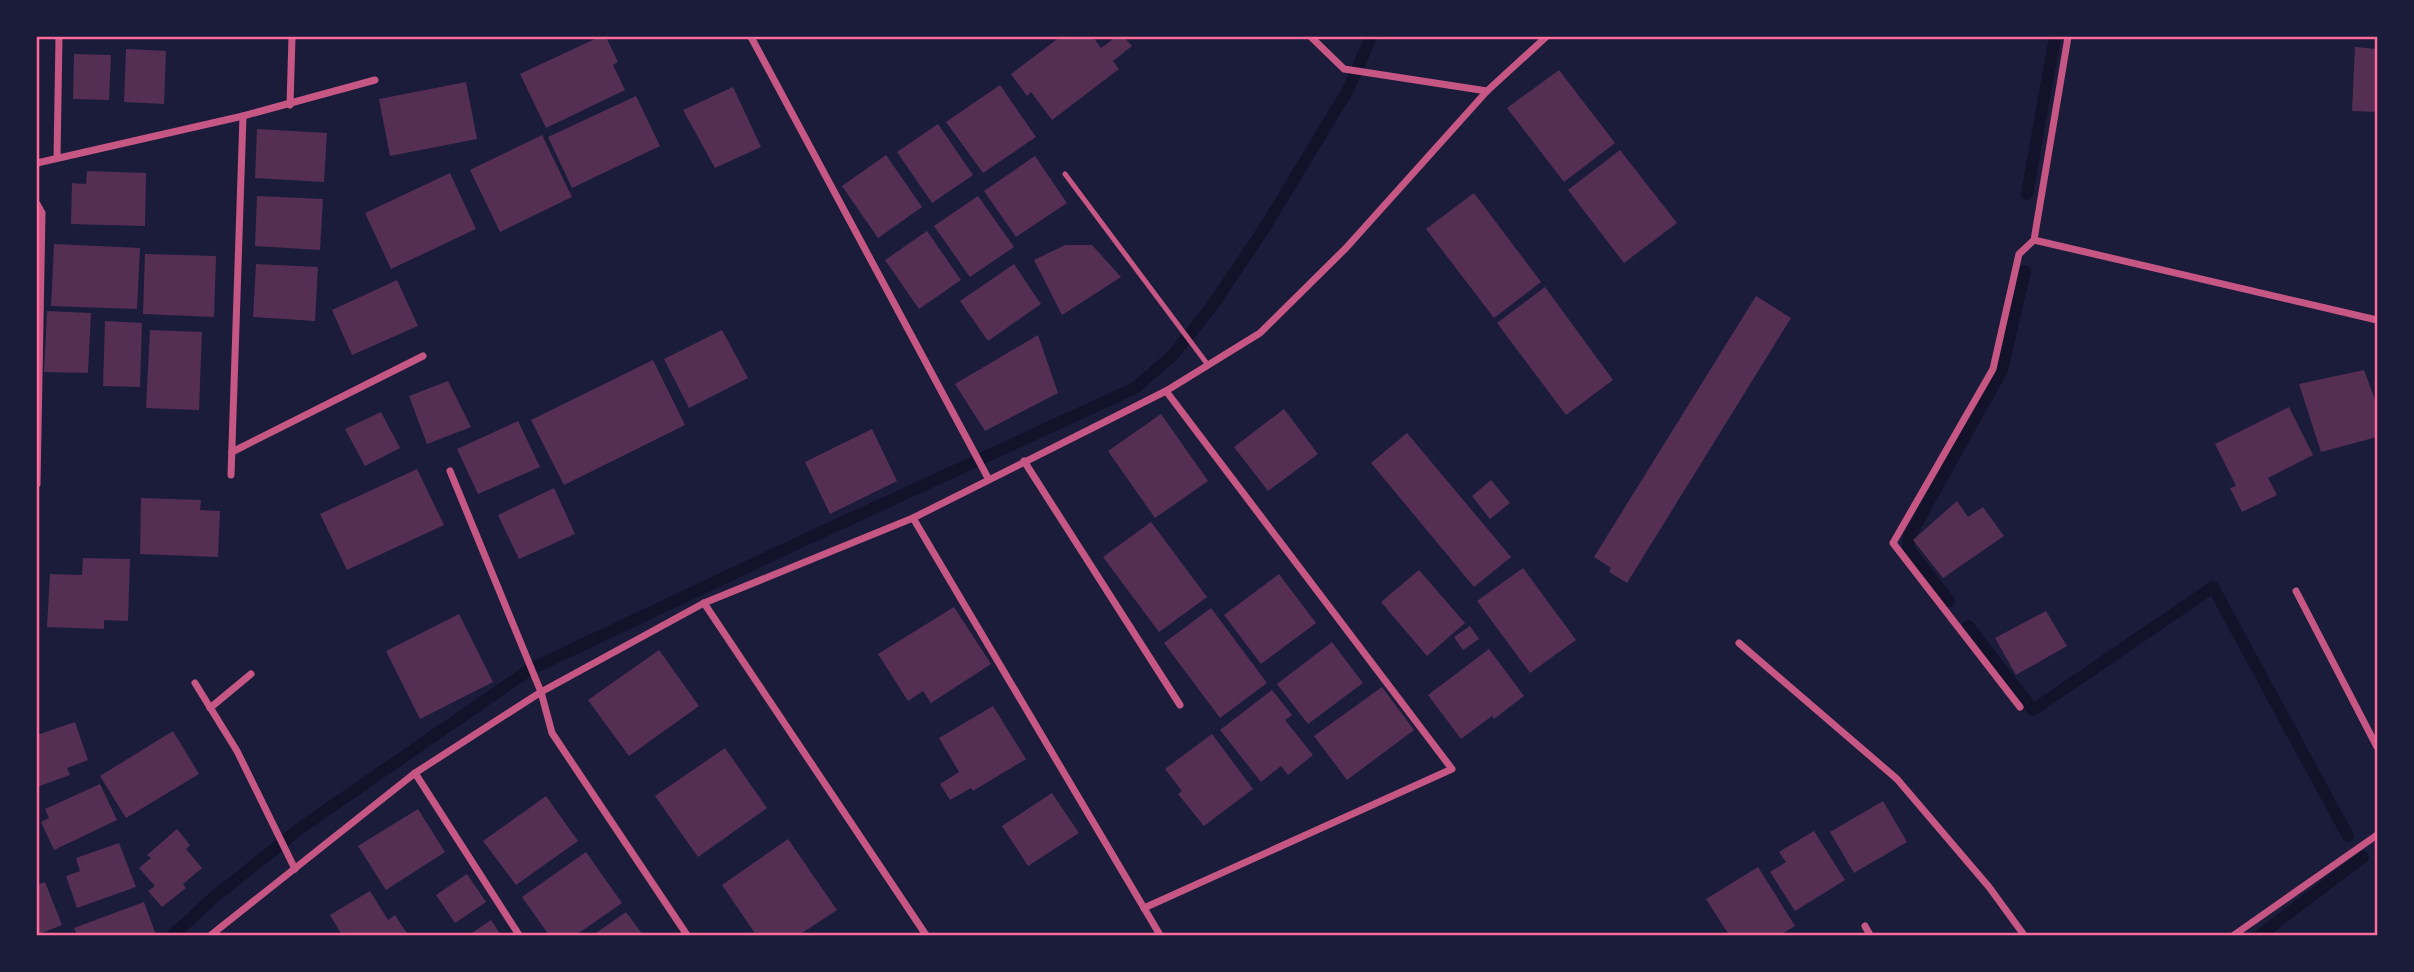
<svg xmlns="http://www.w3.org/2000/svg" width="2414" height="972" font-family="'Roboto Condensed',sans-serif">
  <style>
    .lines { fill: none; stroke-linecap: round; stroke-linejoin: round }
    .stream { stroke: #12122b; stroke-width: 12 }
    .building { fill: #542f53 }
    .service { stroke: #c65784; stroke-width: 5 }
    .minor { stroke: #c65784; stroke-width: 7 }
    .neatline { fill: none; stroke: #ff6b9d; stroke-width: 2.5 }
  </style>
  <rect width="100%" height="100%" fill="#1b1b3a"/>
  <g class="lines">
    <!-- stream -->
    <g class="stream">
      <polyline points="2027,194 2055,37"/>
      <polyline points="1949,601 1908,548 1909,537 2002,370 2025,271"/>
      <polyline points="1968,626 2033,710 2213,587 2348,836"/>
      <polyline points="173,935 213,898 302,827 529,670 800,542 1135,388 1172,356 1210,309 1267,224 1349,88 1371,37"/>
      <polyline points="2260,935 2363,857"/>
    </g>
  </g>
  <!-- building -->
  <g class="building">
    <polygon points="599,37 606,37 618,62 613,65 625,90 546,128 520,74"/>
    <polygon points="1060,37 1093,37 1101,48 1116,37 1124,37 1132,46 1113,61 1119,69 1052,120 1031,92 1027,96 1011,74"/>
    <polygon points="2355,47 2377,49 2377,112 2352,111"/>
    <polygon points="126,49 166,51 164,104 124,102"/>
    <polygon points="74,54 111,55 109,100 73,99"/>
    <polygon points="1559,70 1615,143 1564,182 1507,108"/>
    <polygon points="466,82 477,139 390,156 379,99"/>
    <polygon points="1000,85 1036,137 983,173 946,122"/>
    <polygon points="733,87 761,147 715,168 683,110"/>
    <polygon points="636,96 660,146 572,188 548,137"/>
    <polygon points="938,124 973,175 932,203 897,152"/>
    <polygon points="257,129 327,133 324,182 255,178"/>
    <polygon points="542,135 572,197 500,232 470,170"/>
    <polygon points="1620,150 1677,223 1624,263 1568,190"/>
    <polygon points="886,155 922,207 878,238 842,186"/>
    <polygon points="1035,156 1067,203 1016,237 984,191"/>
    <polygon points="87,171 146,173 145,226 71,224 72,183 86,184"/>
    <polygon points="450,173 476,229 391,269 365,213"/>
    <polygon points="1474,193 1541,282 1494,318 1426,229"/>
    <polygon points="257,196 323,199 320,250 255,246"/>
    <polygon points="978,196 1014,247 970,277 934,226"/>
    <polygon points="927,231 961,280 919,309 885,260"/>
    <polygon points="54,244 140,248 137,309 51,306"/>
    <polygon points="1065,245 1092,245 1121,277 1062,315 1034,260"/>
    <polygon points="145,254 216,256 214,317 143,314"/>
    <polygon points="256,264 318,267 315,321 253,317"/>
    <polygon points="1014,264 1041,304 988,341 960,301"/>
    <polygon points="397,280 418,326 352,355 332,310"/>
    <polygon points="1545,287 1613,380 1566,415 1497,323"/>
    <polygon points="1756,296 1791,318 1627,583 1609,572 1611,568 1594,557"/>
    <polygon points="47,311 91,313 88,373 44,372"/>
    <polygon points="105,321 142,323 140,387 103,386"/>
    <polygon points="150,330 202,332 199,410 146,408"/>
    <polygon points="722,330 748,378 689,408 664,359"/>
    <polygon points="1038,335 1058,393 985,431 955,384"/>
    <polygon points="653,360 685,425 564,485 531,420"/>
    <polygon points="2364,370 2377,405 2377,437 2321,452 2299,384"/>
    <polygon points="448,381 471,427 427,444 409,396"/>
    <polygon points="2289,407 2313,455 2268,478 2277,495 2242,512 2230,488 2236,486 2215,444"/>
    <polygon points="1284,409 1318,454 1268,491 1234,447"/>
    <polygon points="381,412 400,448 365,466 345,429"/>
    <polygon points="1161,414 1208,481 1155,518 1108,451"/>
    <polygon points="518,421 540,467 478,494 457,449"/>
    <polygon points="872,429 897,481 830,514 805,462"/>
    <polygon points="1407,433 1511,557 1474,587 1371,463"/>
    <polygon points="417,469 444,525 347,570 320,514"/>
    <polygon points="1491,480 1510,503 1490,519 1472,496"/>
    <polygon points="554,488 575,534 519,559 498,515"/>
    <polygon points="141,498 201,500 200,510 220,511 218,557 140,554"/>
    <polygon points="1957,501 1968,517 1983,507 2004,536 1943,578 1913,540"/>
    <polygon points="1151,522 1207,597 1159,632 1103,557"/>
    <polygon points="83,558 130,559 128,621 104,620 104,629 47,627 50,574 82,575"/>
    <polygon points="1523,568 1576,640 1530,673 1477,601"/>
    <polygon points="1419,570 1465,623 1427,656 1381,602"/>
    <polygon points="1279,574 1316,623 1261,664 1224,615"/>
    <polygon points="954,607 991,664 931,703 923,691 908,701 878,654"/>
    <polygon points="1211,608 1267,683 1220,718 1164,643"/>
    <polygon points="2046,611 2067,646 2016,675 1995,638"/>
    <polygon points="459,614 493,682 420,719 386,651"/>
    <polygon points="1470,626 1479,639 1463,650 1454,637"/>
    <polygon points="1332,642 1363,683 1308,724 1277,684"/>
    <polygon points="1489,649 1524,696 1494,719 1492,716 1461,739 1428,695"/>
    <polygon points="659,650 699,706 629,756 588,700"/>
    <polygon points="1382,687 1414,730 1347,780 1314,736"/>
    <polygon points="1272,690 1292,715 1285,720 1313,755 1288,775 1281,766 1261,782 1220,730"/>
    <polygon points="993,706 1026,759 973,791 971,788 950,800 940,784 959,772 939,738"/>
    <polygon points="75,722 88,760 67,768 70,775 37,787 37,735"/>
    <polygon points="173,731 199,774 126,818 100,776"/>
    <polygon points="1212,734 1253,789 1204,826 1178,794 1182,791 1165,769"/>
    <polygon points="725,748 767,808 698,857 655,796"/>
    <polygon points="100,784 117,820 54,850 41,822 49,818 45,809"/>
    <polygon points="1052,793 1079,833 1028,866 1002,826"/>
    <polygon points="546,796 578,841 516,885 483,841"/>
    <polygon points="1883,801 1907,842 1854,873 1830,832"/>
    <polygon points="418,809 445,852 386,890 358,846"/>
    <polygon points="177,829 190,845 186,849 202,868 183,884 186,888 162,907 148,891 155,886 139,868 151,858 147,855"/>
    <polygon points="1814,831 1845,880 1795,911 1770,872 1786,862 1779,852"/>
    <polygon points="788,839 837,910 799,935 756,935 722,885"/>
    <polygon points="119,843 136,887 77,908 66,876 80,871 76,858"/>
    <polygon points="586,852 622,903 576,935 549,935 522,897"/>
    <polygon points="1758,867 1795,926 1780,935 1729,935 1706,899"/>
    <polygon points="467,874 486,902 455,923 436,895"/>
    <polygon points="45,882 62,925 37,935 37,885"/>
    <polygon points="370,891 388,920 395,915 408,935 342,935 330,915"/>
    <polygon points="144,902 156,935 77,935 74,928"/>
    <polygon points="626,912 643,935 593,935"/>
    <polygon points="491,920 501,935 469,935"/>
  </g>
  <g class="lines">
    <!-- service -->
    <polyline class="service" points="1065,174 1208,365"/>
    <!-- minor -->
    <g class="minor">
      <polyline points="751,37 988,478"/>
      <polyline points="1311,37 1344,69 1487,91"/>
      <polyline points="2068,37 2034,240 2377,320"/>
      <polyline points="290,105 292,37"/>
      <polyline points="57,158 59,37"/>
      <polyline points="37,163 243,116 375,80"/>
      <polyline points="37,204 42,213 37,484"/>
      <polyline points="232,452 423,356"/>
      <polyline points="1024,461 1180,705"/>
      <polyline points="450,471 541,692 552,733 687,935"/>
      <polyline points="231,475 243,116"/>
      <polyline points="913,518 1160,935"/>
      <polyline points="2296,591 2377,747"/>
      <polyline points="704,603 926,935"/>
      <polyline points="1739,643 1897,779 1989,887 2024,935"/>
      <polyline points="195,683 237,751 295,869"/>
      <polyline points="2020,707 1893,543 1993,369 2019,254 2034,240"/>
      <polyline points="210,708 251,674"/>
      <polyline points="415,773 519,935"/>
      <polyline points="1144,908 1452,769 1166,391"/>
      <polyline points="1865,926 1870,935"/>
      <polyline points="211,935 415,773 541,692 704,603 913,518 1166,391 1260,333 1346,248 1487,91 1546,37"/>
      <polyline points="2234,935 2377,835"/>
    </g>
  </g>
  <!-- border -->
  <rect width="2414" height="972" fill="none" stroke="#1b1b3a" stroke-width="77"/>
  <rect x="38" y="38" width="2338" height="896" class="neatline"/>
</svg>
